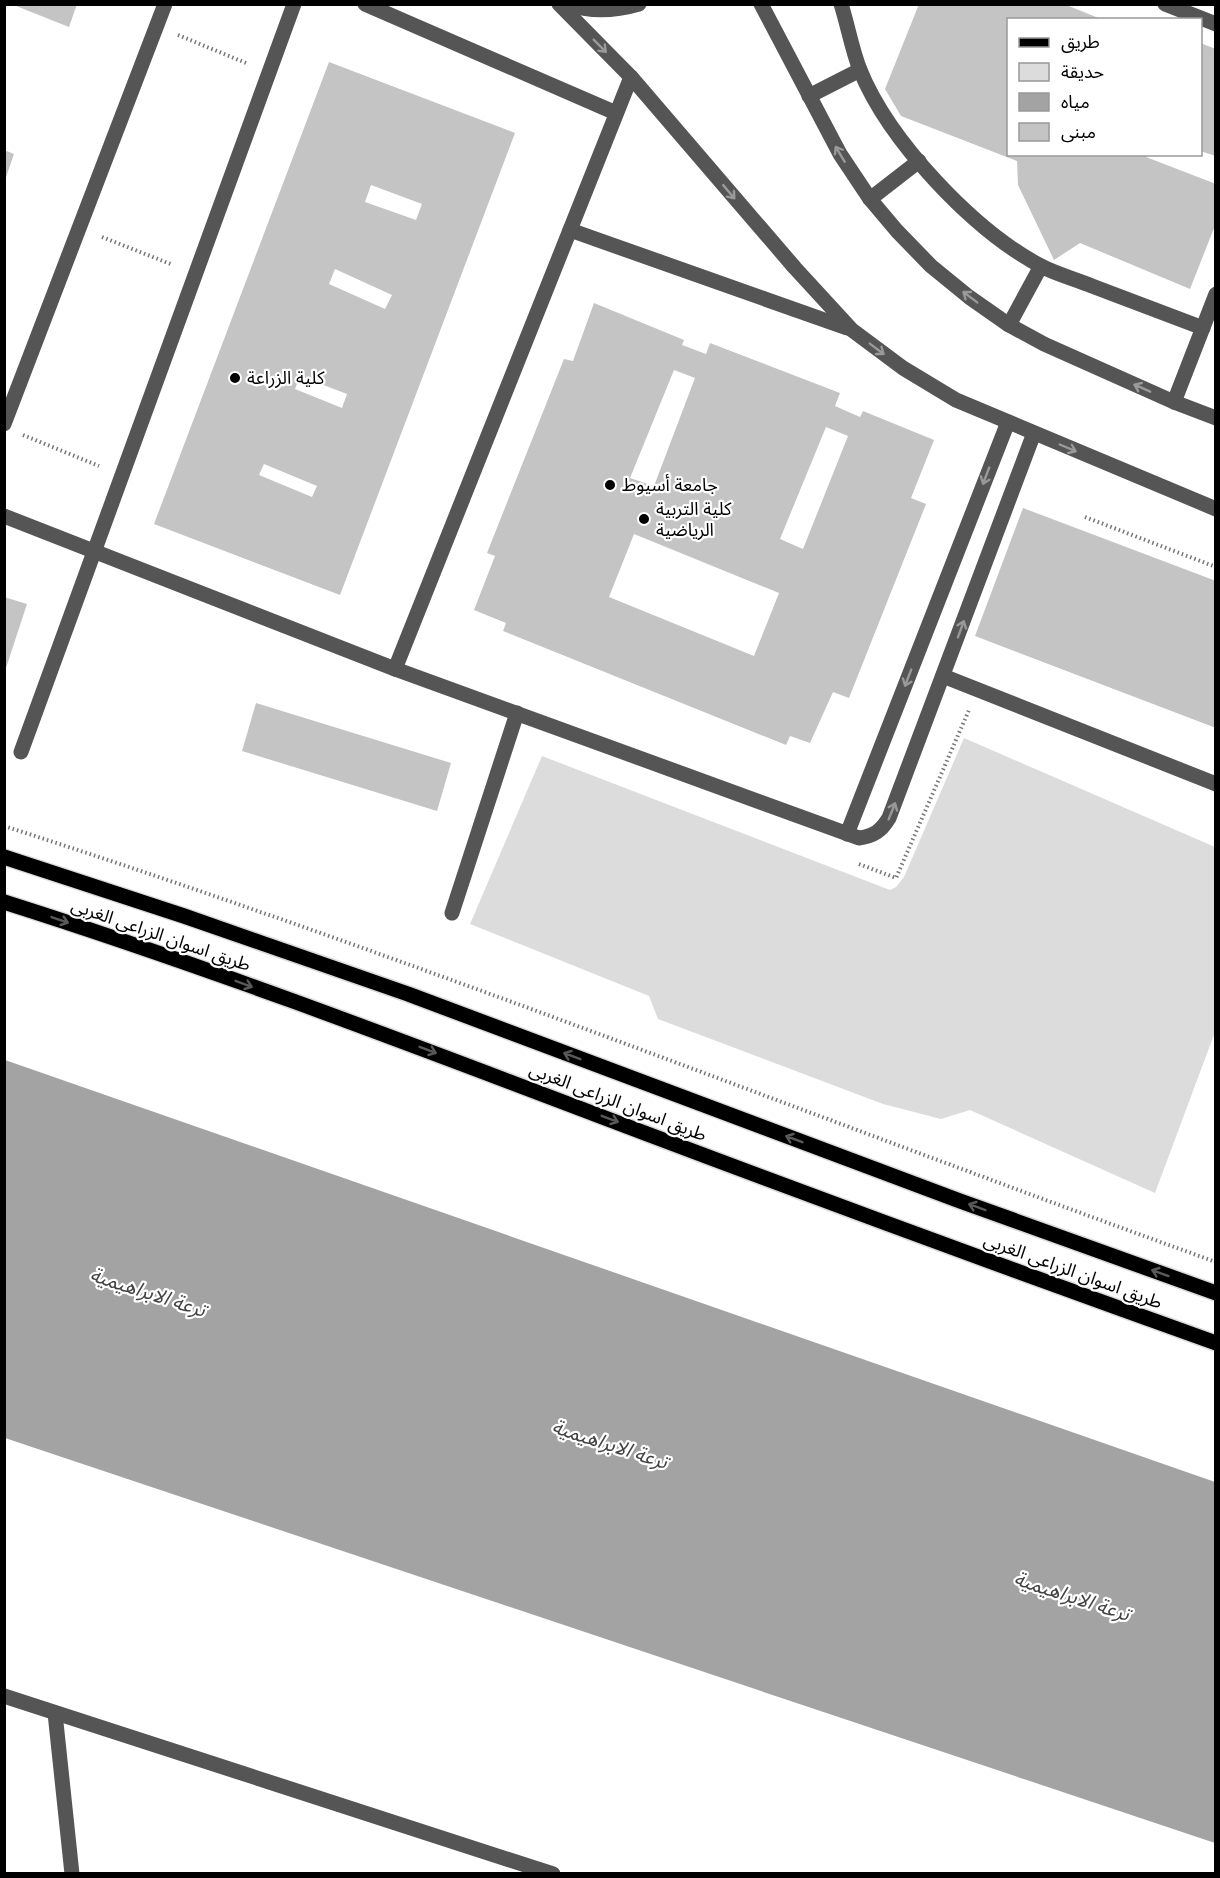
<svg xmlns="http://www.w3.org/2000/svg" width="1220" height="1878" font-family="'Varela Round','Noto Sans Arabic',sans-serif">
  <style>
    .green { fill: #dcdcdc }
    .water { fill: #a3a3a3 }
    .building { fill: #c4c4c4; fill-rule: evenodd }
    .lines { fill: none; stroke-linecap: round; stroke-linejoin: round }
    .major-casing { stroke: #dbdbdb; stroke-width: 18 }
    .path { stroke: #777; stroke-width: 4; stroke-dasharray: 1.5 3; stroke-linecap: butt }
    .minor { stroke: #555; stroke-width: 15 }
    .major { stroke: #000; stroke-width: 15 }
    .oneway { stroke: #999 }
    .oneway2 { stroke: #595959 }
    .poi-dot { fill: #000; stroke: #fff; stroke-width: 2 }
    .labels { text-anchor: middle; stroke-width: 4.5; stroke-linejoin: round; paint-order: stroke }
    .poi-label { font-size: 18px; fill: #000; stroke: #fff; text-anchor: start }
    .street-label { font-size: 18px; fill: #000; stroke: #fff }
    .water-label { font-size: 20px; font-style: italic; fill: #444; stroke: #fff }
  </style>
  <rect width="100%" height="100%" fill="#fff"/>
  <!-- green -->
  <polygon class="green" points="964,738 1215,847 1215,1032 1155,1193 970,1110 941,1119 883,1104 658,1019 649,996 470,924 542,756 890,890 896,887 904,877"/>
  <!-- water -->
  <polygon class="water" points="5,1060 1215,1482 1215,1843 5,1438"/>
  <!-- building -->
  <g class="building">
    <polygon points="11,4 77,4 69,27"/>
    <polygon points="919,4 1064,4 1101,19 1008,20 1008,154 1147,154 1146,157 1216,184 1216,223 1190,289 1080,243 1054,260 1018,185 1017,161 901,116 885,89"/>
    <polygon points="1200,43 1216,49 1216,156 1200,151"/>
    <path d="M329 62 515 133 340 595 154 524ZM371 185 422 204 416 220 365 202ZM335 269 392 295 385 309 329 284ZM300 376 347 394 342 408 295 389ZM264 464 317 486 312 497 259 475Z"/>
    <polygon points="4,150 14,154 5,180 4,180"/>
    <path d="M594 303 684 340 682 345 706 354 710 343 840 393 835 406 860 417 863 411 934 440 911 498 926 504 849 698 833 692 810 743 790 736 786 745 503 631 506 623 474 610 495 556 487 553 564 359 573 361ZM674 370 695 378 654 486 630 478ZM826 427 848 436 803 549 780 539ZM634 534 779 593 754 656 609 597Z"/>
    <polygon points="1023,508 1216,581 1216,728 975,636"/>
    <polygon points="4,597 27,604 5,671 4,671"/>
    <polygon points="256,703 451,763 437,811 242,751"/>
  </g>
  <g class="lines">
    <!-- major casing -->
    <g class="major-casing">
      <g id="major">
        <polyline points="4,857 184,916 408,994 960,1201 1216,1293"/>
        <path d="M4 902C222 971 436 1054 650 1135 838 1206 1026 1275 1216 1343"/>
      </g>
    </g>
    <!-- path -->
    <g class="path">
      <polyline points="178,35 246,63"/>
      <polyline points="102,237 173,265"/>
      <polyline points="23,435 99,466"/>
      <polyline points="1085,517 1216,567"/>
      <path d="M4 826C413 957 812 1117 1216 1262"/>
      <polyline points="859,864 896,878 969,710"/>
    </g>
    <!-- minor -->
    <g class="minor">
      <polyline points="365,4 616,113"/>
      <polyline points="559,4 631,77 795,268 852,330 903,368 956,400 1216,509"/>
      <path d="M568 4C592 13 615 11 639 4"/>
      <polyline points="761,4 840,154 870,199 897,231 931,266 969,297 1009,325 1044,344 1174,402 1216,418"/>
      <path d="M841 4C848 26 852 50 860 70 889 141 973 230 1041 266 1056 274 1075 279 1092 286 1129 300 1166 314 1203 328"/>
      <polyline points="1165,4 1216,24"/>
      <polyline points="809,96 860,70"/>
      <polyline points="870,199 919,161"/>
      <polyline points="570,230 847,328"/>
      <polyline points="1009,325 1041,266"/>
      <polyline points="1174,402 1216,294"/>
      <polyline points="4,424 165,4"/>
      <path d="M4 516 395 669 859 838C874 836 881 831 889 818L1034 433"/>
      <polyline points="395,669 631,77"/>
      <polyline points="943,676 1216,784"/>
      <polyline points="21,752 294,4"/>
      <polyline points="847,834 1008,422"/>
      <polyline points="452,913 517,713"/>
      <polyline points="4,1696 553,1874"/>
      <polyline points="55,1713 72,1874"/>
    </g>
    <!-- major -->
    <use href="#major" class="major"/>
  </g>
  <!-- one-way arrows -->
  <defs><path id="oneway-shaft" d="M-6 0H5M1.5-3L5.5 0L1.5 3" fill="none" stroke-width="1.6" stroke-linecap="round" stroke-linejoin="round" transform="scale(1.5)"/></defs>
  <g class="oneway">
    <use href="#oneway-shaft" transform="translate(600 46) rotate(45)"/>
    <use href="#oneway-shaft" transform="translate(840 154) rotate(-121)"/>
    <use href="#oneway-shaft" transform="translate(729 192) rotate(50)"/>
    <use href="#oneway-shaft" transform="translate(970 297) rotate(-143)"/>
    <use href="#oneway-shaft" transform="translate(877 349) rotate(37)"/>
    <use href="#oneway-shaft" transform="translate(1142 388) rotate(-156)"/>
    <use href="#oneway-shaft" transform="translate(1068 448) rotate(23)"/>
    <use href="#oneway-shaft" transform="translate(986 476) rotate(111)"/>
    <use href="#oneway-shaft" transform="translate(961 629) rotate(-70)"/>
    <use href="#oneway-shaft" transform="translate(908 678) rotate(111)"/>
    <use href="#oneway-shaft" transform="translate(892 811) rotate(-68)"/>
  </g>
  <g class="oneway2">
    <use href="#oneway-shaft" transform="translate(60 920) rotate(19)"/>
    <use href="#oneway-shaft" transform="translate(244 984) rotate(20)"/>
    <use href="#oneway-shaft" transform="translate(428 1050) rotate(21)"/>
    <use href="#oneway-shaft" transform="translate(572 1056) rotate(-159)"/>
    <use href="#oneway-shaft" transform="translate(610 1119) rotate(21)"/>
    <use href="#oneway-shaft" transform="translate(794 1139) rotate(-159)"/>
    <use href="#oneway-shaft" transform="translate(977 1207) rotate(-160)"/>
    <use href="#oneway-shaft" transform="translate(1160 1273) rotate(-160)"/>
  </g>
  <!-- markers -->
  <g class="poi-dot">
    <circle cx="235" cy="378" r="6"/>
    <circle cx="610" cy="485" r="6"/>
    <circle cx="644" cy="519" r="6"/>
  </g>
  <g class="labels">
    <!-- poi labels -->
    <g class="poi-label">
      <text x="247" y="384">كلية الزراعة</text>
      <text x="622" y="491">جامعة أسيوط</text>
      <text x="656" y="515">كلية التربية<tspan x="656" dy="21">الرياضية</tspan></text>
    </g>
    <!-- street labels -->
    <g class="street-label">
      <text transform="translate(161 935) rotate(19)" y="6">طريق اسوان الزراعى الغربى</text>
      <text transform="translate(618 1102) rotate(21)" y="6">طريق اسوان الزراعى الغربى</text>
      <text transform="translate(1073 1271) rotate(20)" y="6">طريق اسوان الزراعى الغربى</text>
    </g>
    <!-- water labels -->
    <g class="water-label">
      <text transform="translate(148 1292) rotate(18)" y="7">ترعة الابراهيمية</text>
      <text transform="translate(610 1444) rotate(18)" y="7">ترعة الابراهيمية</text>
      <text transform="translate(1072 1596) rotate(18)" y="7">ترعة الابراهيمية</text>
    </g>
  </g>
  <!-- border -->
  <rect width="1220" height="1878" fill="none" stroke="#000000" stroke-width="12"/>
  <!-- legend -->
  <rect x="1007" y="18" width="195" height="138" fill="#ffffff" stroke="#999999" stroke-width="1.5"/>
  <rect x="1019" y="38" width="30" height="9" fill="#000000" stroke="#999999" stroke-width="1.5"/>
  <text x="1061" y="48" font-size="18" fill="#000000">طريق</text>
  <rect x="1019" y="63" width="30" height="18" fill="#dcdcdc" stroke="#999999" stroke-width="1.5"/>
  <text x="1061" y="78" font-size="18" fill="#000000">حديقة</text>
  <rect x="1019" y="93" width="30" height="18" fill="#a3a3a3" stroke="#999999" stroke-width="1.5"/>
  <text x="1061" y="108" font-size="18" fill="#000000">مياه</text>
  <rect x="1019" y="123" width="30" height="18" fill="#c4c4c4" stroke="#999999" stroke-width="1.5"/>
  <text x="1061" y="138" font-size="18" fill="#000000">مبنى</text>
</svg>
